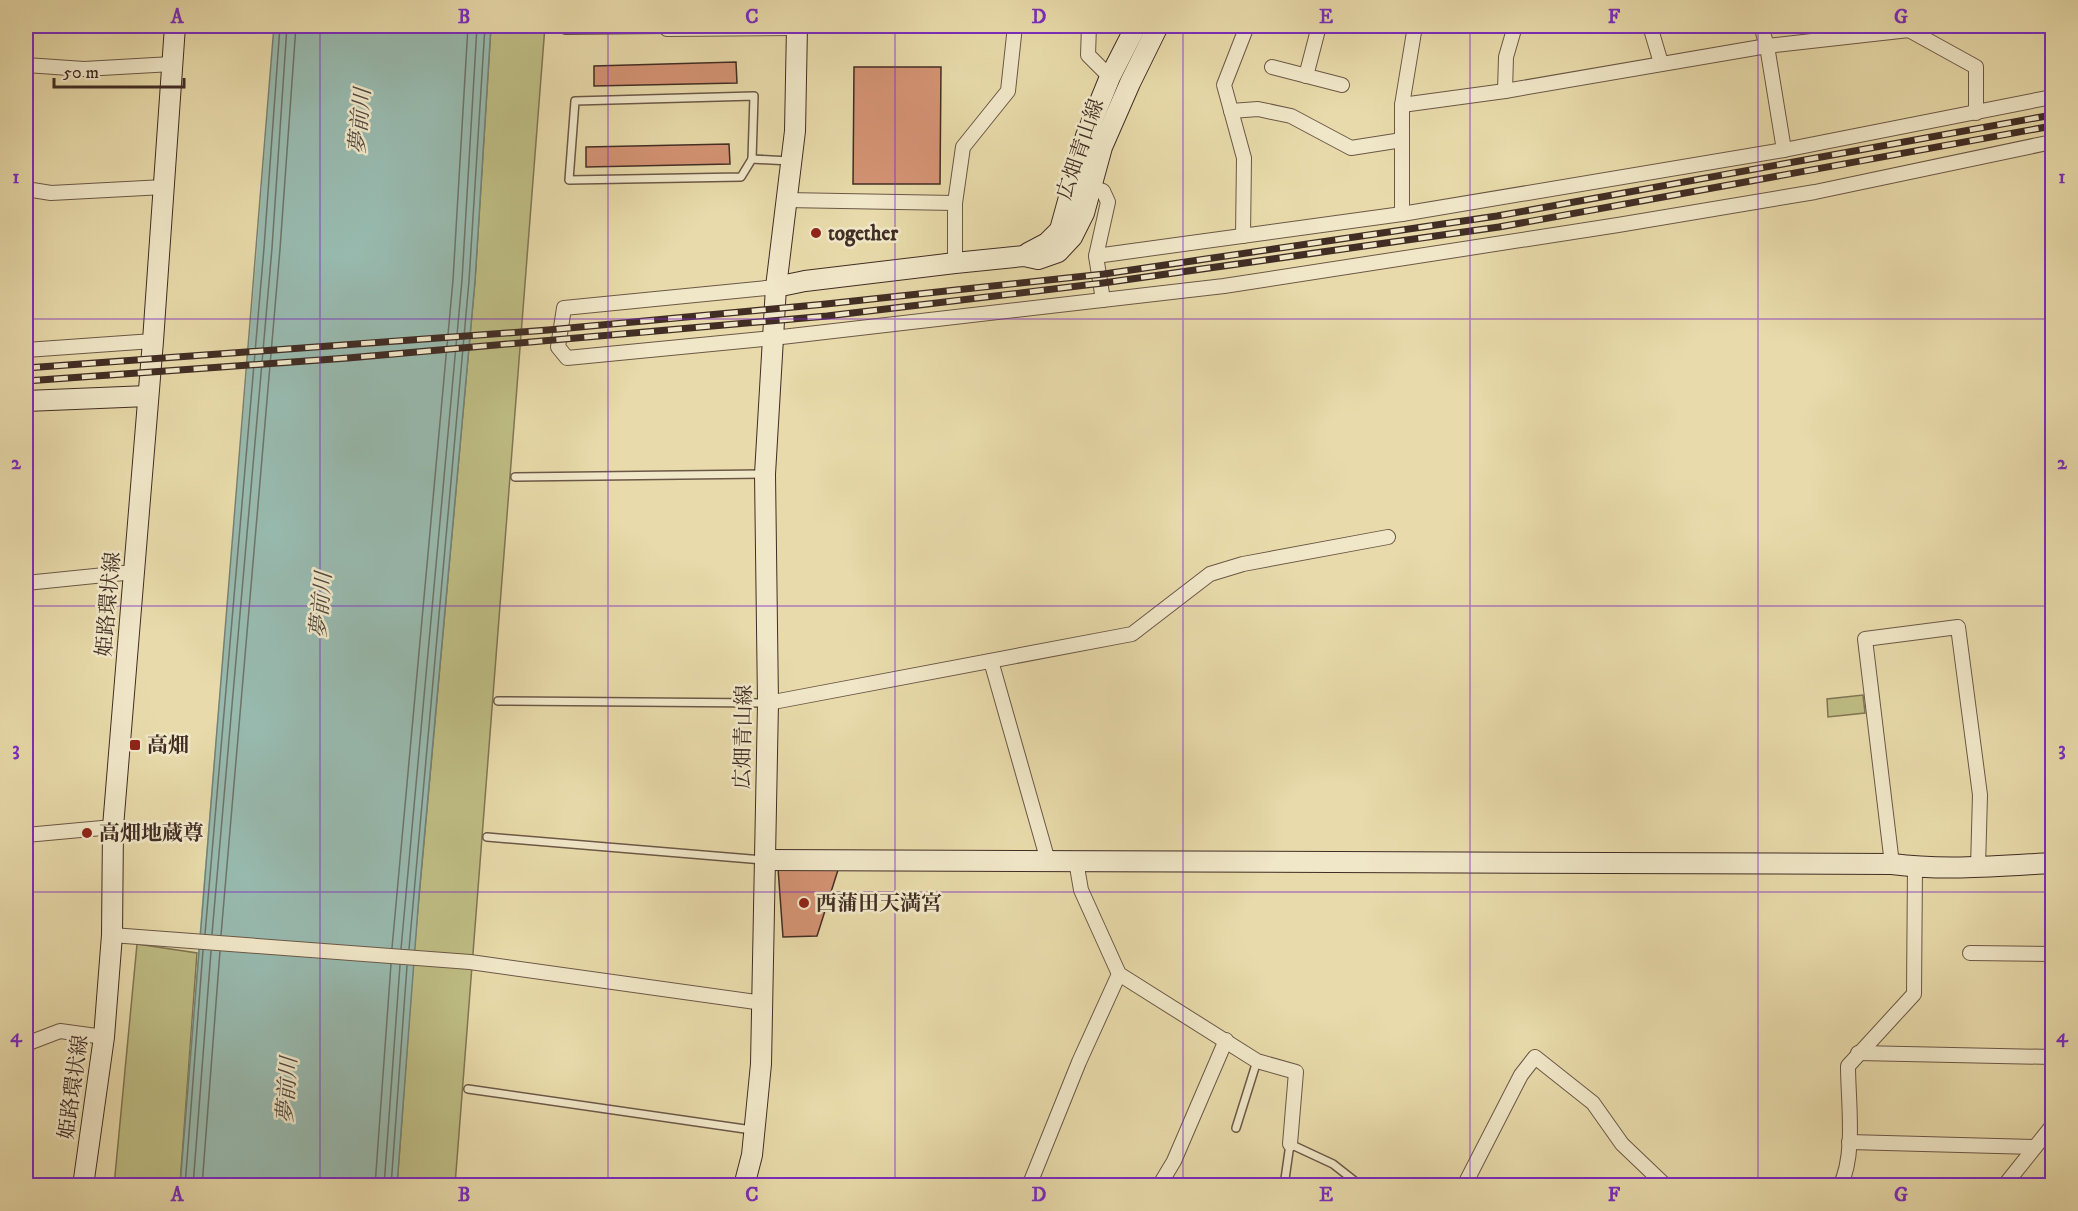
<svg xmlns="http://www.w3.org/2000/svg" width="2078" height="1211" font-family="'IM FELL DW Pica','Noto Serif JP',serif">
  <style>
    .green { fill: #bebd84; stroke: #807554; stroke-width: 1.5 }
    .water { fill: #98baaf; stroke: #758277; stroke-width: 1.5 }
    .lines { fill: none; stroke-linecap: round; stroke-linejoin: round }
    .shore { stroke: #6c746a; stroke-width: 1.5 }
    .building { fill: #d49374; stroke: #412d24; stroke-width: 1.5 }
    .lane-casing { stroke: #6b5846; stroke-width: 10 }
    .street-casing { stroke: #6b5846; stroke-width: 16 }
    .secondary-casing { stroke: #412d24; stroke-width: 22 }
    .lane { stroke: #f0e7c8; stroke-width: 7 }
    .street { stroke: #f0e7c8; stroke-width: 14 }
    .secondary { stroke: #f0e7c8; stroke-width: 20 }
    .rail-casing { stroke: #412d24; stroke-width: 7 }
    .rail { stroke: #f0e7c8; stroke-width: 4.5; stroke-dasharray: 14; stroke-linecap: butt }
    .grid { fill: none; stroke: #7b2cbf; stroke-width: 1.5; stroke-opacity: 0.55 }
    .poi-dot { fill: #8f2418; stroke: #f0e7c8; stroke-width: 2 }
    .labels { text-anchor: middle; stroke-width: 5; stroke-linejoin: round; paint-order: stroke }
    .street-label { font-size: 21px; fill: #412d24; stroke: #f0e7c8 }
    .poi-label { font-size: 21px; font-weight: bold; fill: #412d24; stroke: #f0e7c8; text-anchor: start }
    .water-label { font-size: 22px; font-style: italic; fill: #524940; stroke: #f0e7c8 }
    .neatline { fill: none; stroke: #7b2cbf; stroke-width: 2 }
    .grid-label { font-size: 20px; text-anchor: middle; font-weight: bold; fill: #7b2cbf }
  </style>
  <rect width="100%" height="100%" fill="#e8daaa"/>
  <filter id="stains"><feTurbulence type="fractalNoise" baseFrequency=".00333" numOctaves="4"/><feColorMatrix values="0 0 0 0 .2 0 0 0 0 .09 0 0 0 0 .02 0 0 0 .5 -.17"/></filter>
  <radialGradient id="worn" r=".72"><stop offset=".6" stop-color="#630" stop-opacity="0"/><stop offset="1" stop-color="#630" stop-opacity=".3"/></radialGradient>
  <!-- green -->
  <g class="green">
    <polygon points="491,26 545,26 455,1185 397,1186 414,952 475,281"/>
    <polygon points="1863,695 1865,713 1828,717 1827,699"/>
    <polygon points="137,944 197,953 180,1185 114,1186"/>
  </g>
  <!-- water -->
  <path class="water" d="M274 26H491L475 281 419 895 397 1185 180 1186C208 799 246 413 274 26Z"/>
  <g class="lines">
    <!-- shore -->
    <g class="shore">
      <polyline points="205,934 264,248 280,26"/>
      <polyline points="212,934 272,248 287,26"/>
      <polyline points="221,935 280,249 296,26"/>
      <polyline points="392,948 453,280 468,26"/>
      <polyline points="401,949 462,280 477,26"/>
      <polyline points="409,949 469,281 485,26"/>
      <polyline points="185,1186 203,950"/>
      <polyline points="193,1186 211,951"/>
      <polyline points="202,1186 220,951"/>
      <polyline points="375,1186 391,964"/>
      <polyline points="384,1186 400,965"/>
      <polyline points="391,1186 407,966"/>
    </g>
  </g>
  <!-- building -->
  <g class="building">
    <polygon points="736,62 737,83 594,86 594,66"/>
    <polygon points="854,67 941,67 940,184 853,184"/>
    <polygon points="729,144 730,164 586,167 586,147"/>
    <polygon points="778,868 838,870 817,936 783,937"/>
  </g>
  <g class="lines">
    <!-- lane casing -->
    <g class="lane-casing">
      <g id="lane">
        <polyline points="565,30 667,29"/>
        <polygon points="754,96 752,159 741,177 569,180 575,101"/>
        <polyline points="752,159 790,161"/>
        <polyline points="515,477 763,474"/>
        <polyline points="498,701 765,703"/>
        <polyline points="487,837 763,860"/>
        <polyline points="468,1089 752,1130"/>
        <polyline points="1236,1128 1257,1061"/>
        <polyline points="1284,1186 1290,1144 1333,1164 1361,1186"/>
      </g>
    </g>
    <!-- street casing -->
    <g class="street-casing">
      <g id="street">
        <polyline points="667,26 667,29 797,28"/>
        <polyline points="1089,26 1088,55 1110,77"/>
        <polyline points="1650,26 1661,63"/>
        <polyline points="1761,26 1767,46 1784,150"/>
        <polyline points="26,65 84,69 172,64"/>
        <polyline points="1272,67 1342,85"/>
        <polyline points="1306,76 1319,26"/>
        <polyline points="1505,91 1506,57 1515,26"/>
        <polyline points="1402,105 1505,91 1767,46 1909,30 1976,67 1976,113"/>
        <polyline points="1231,111 1258,109 1291,116 1351,148 1402,140"/>
        <polyline points="1092,187 1103,191 1108,202 1096,256 1103,300"/>
        <polyline points="26,189 51,193 164,187"/>
        <polyline points="785,200 955,203"/>
        <polyline points="1402,214 1402,105 1415,26"/>
        <polyline points="1243,236 1244,158 1224,85 1247,26"/>
        <polyline points="1096,256 1402,214 1784,150 2052,97"/>
        <polyline points="955,263 955,203 963,147 1008,91 1015,26"/>
        <polyline points="776,287 564,308 558,347 567,358 773,338 1224,286 1618,225 1815,192 2052,142"/>
        <polyline points="26,350 153,341"/>
        <polyline points="26,583 134,572"/>
        <polyline points="991,661 1048,861"/>
        <polyline points="768,703 1132,634 1210,574 1243,564 1388,537"/>
        <polyline points="26,835 113,827"/>
        <polyline points="1076,861 1081,890 1119,974 1257,1061 1296,1072 1290,1144"/>
        <polyline points="1892,864 1865,639 1958,627 1980,795 1978,867"/>
        <polyline points="112,935 470,962 763,1003"/>
        <polyline points="1970,953 2052,954"/>
        <polyline points="26,1044 60,1031 104,1037"/>
        <polyline points="1858,1053 2052,1057"/>
        <polyline points="1849,1142 2035,1147"/>
        <polyline points="1029,1186 1079,1062 1119,974"/>
        <polyline points="1159,1186 1174,1161 1226,1040"/>
        <polyline points="1464,1186 1521,1075 1535,1057 1593,1103 1622,1144 1666,1186"/>
        <path d="M1840 1186C1856 1155 1848 1101 1848 1066L1914 994 1915 867"/>
        <polyline points="2004,1186 2052,1126"/>
      </g>
    </g>
    <!-- secondary casing -->
    <g class="secondary-casing">
      <g id="secondary">
        <polyline points="1028,253 1047,243 1060,230 1086,136 1110,77 1136,26"/>
        <polyline points="776,287 805,281 955,263 1024,256 1038,259 1058,252 1072,237 1084,213 1102,147 1130,83 1158,26"/>
        <polyline points="26,401 148,396"/>
        <path d="M765 860 1892 864C1945 871 1999 866 2052 863"/>
        <polyline points="83,1186 104,1037 112,935 113,827 153,341 175,26"/>
        <polyline points="744,1186 752,1155 761,1064 768,703 765,474 776,287 795,131 797,26"/>
      </g>
    </g>
    <!-- lane -->
    <use href="#lane" class="lane"/>
    <!-- street -->
    <use href="#street" class="street"/>
    <!-- secondary -->
    <use href="#secondary" class="secondary"/>
    <!-- rail casing -->
    <g class="rail-casing">
      <g id="rail">
        <polyline points="26,368 548,330 826,304 1104,274 1497,216 2052,115"/>
        <polyline points="26,381 348,358 827,316 1103,283 1499,227 2052,126"/>
      </g>
    </g>
    <!-- rail -->
    <use href="#rail" class="rail"/>
  </g>
  <!-- grid -->
  <path class="grid" d="M320 26V1186M608 26V1186M895 26V1186M1183 26V1186M1470 26V1186M1758 26V1186M26 319H2052M26 606H2052M26 892H2052"/>
  <!-- markers -->
  <g class="poi-dot">
    <circle cx="816" cy="233" r="6"/>
    <rect x="129" y="739" width="12" height="12" rx="3"/>
    <circle cx="87" cy="833" r="6"/>
    <circle cx="804" cy="903" r="6"/>
  </g>
  <g class="labels">
    <!-- street labels -->
    <g class="street-label">
      <text transform="translate(1080 149) rotate(-71)" y="7">広畑青山線</text>
      <text transform="translate(108 604) rotate(-85)" y="7">姫路環状線</text>
      <text transform="translate(743 737) rotate(-89)" y="7">広畑青山線</text>
      <text transform="translate(73 1087) rotate(-82)" y="7">姫路環状線</text>
    </g>
    <!-- poi labels -->
    <g class="poi-label">
      <text x="828" y="240">together</text>
      <text x="147" y="752">高畑</text>
      <text x="99" y="840">高畑地蔵尊</text>
      <text x="816" y="910">西蒲田天満宮</text>
    </g>
    <!-- water labels -->
    <g class="water-label">
      <text transform="translate(359 121) rotate(-85)" y="8">夢前川</text>
      <text transform="translate(320 605) rotate(-85)" y="8">夢前川</text>
      <text transform="translate(286 1090) rotate(-86)" y="8">夢前川</text>
    </g>
  </g>
  <!-- margin -->
  <rect width="2078" height="1211" fill="none" stroke="#e8daaa" stroke-width="66"/>
  <!-- scale -->
  <path d="M54 78v9h130v-9" fill="none" stroke="#412d24" stroke-width="3"/>
  <text x="63" y="78" font-size="18" fill="#412d24" stroke="#f0e7c8" stroke-width="4.5" paint-order="stroke">50 m</text>
  <rect x="33" y="33" width="2012" height="1145" class="neatline"/>
  <g class="grid-label">
    <text x="177" y="23">A</text>
    <text x="464" y="23">B</text>
    <text x="752" y="23">C</text>
    <text x="1039" y="23">D</text>
    <text x="1326" y="23">E</text>
    <text x="1614" y="23">F</text>
    <text x="1901" y="23">G</text>
    <text x="16" y="183">1</text>
    <text x="2062" y="183">1</text>
    <text x="16" y="469">2</text>
    <text x="2062" y="469">2</text>
    <text x="16" y="755">3</text>
    <text x="2062" y="755">3</text>
    <text x="16" y="1042">4</text>
    <text x="2062" y="1042">4</text>
    <text x="177" y="1201">A</text>
    <text x="464" y="1201">B</text>
    <text x="752" y="1201">C</text>
    <text x="1039" y="1201">D</text>
    <text x="1326" y="1201">E</text>
    <text x="1614" y="1201">F</text>
    <text x="1901" y="1201">G</text>
  </g>
  <rect width="100%" height="100%" filter="url(#stains)"/>
  <rect width="100%" height="100%" fill="url(#worn)"/>
</svg>
